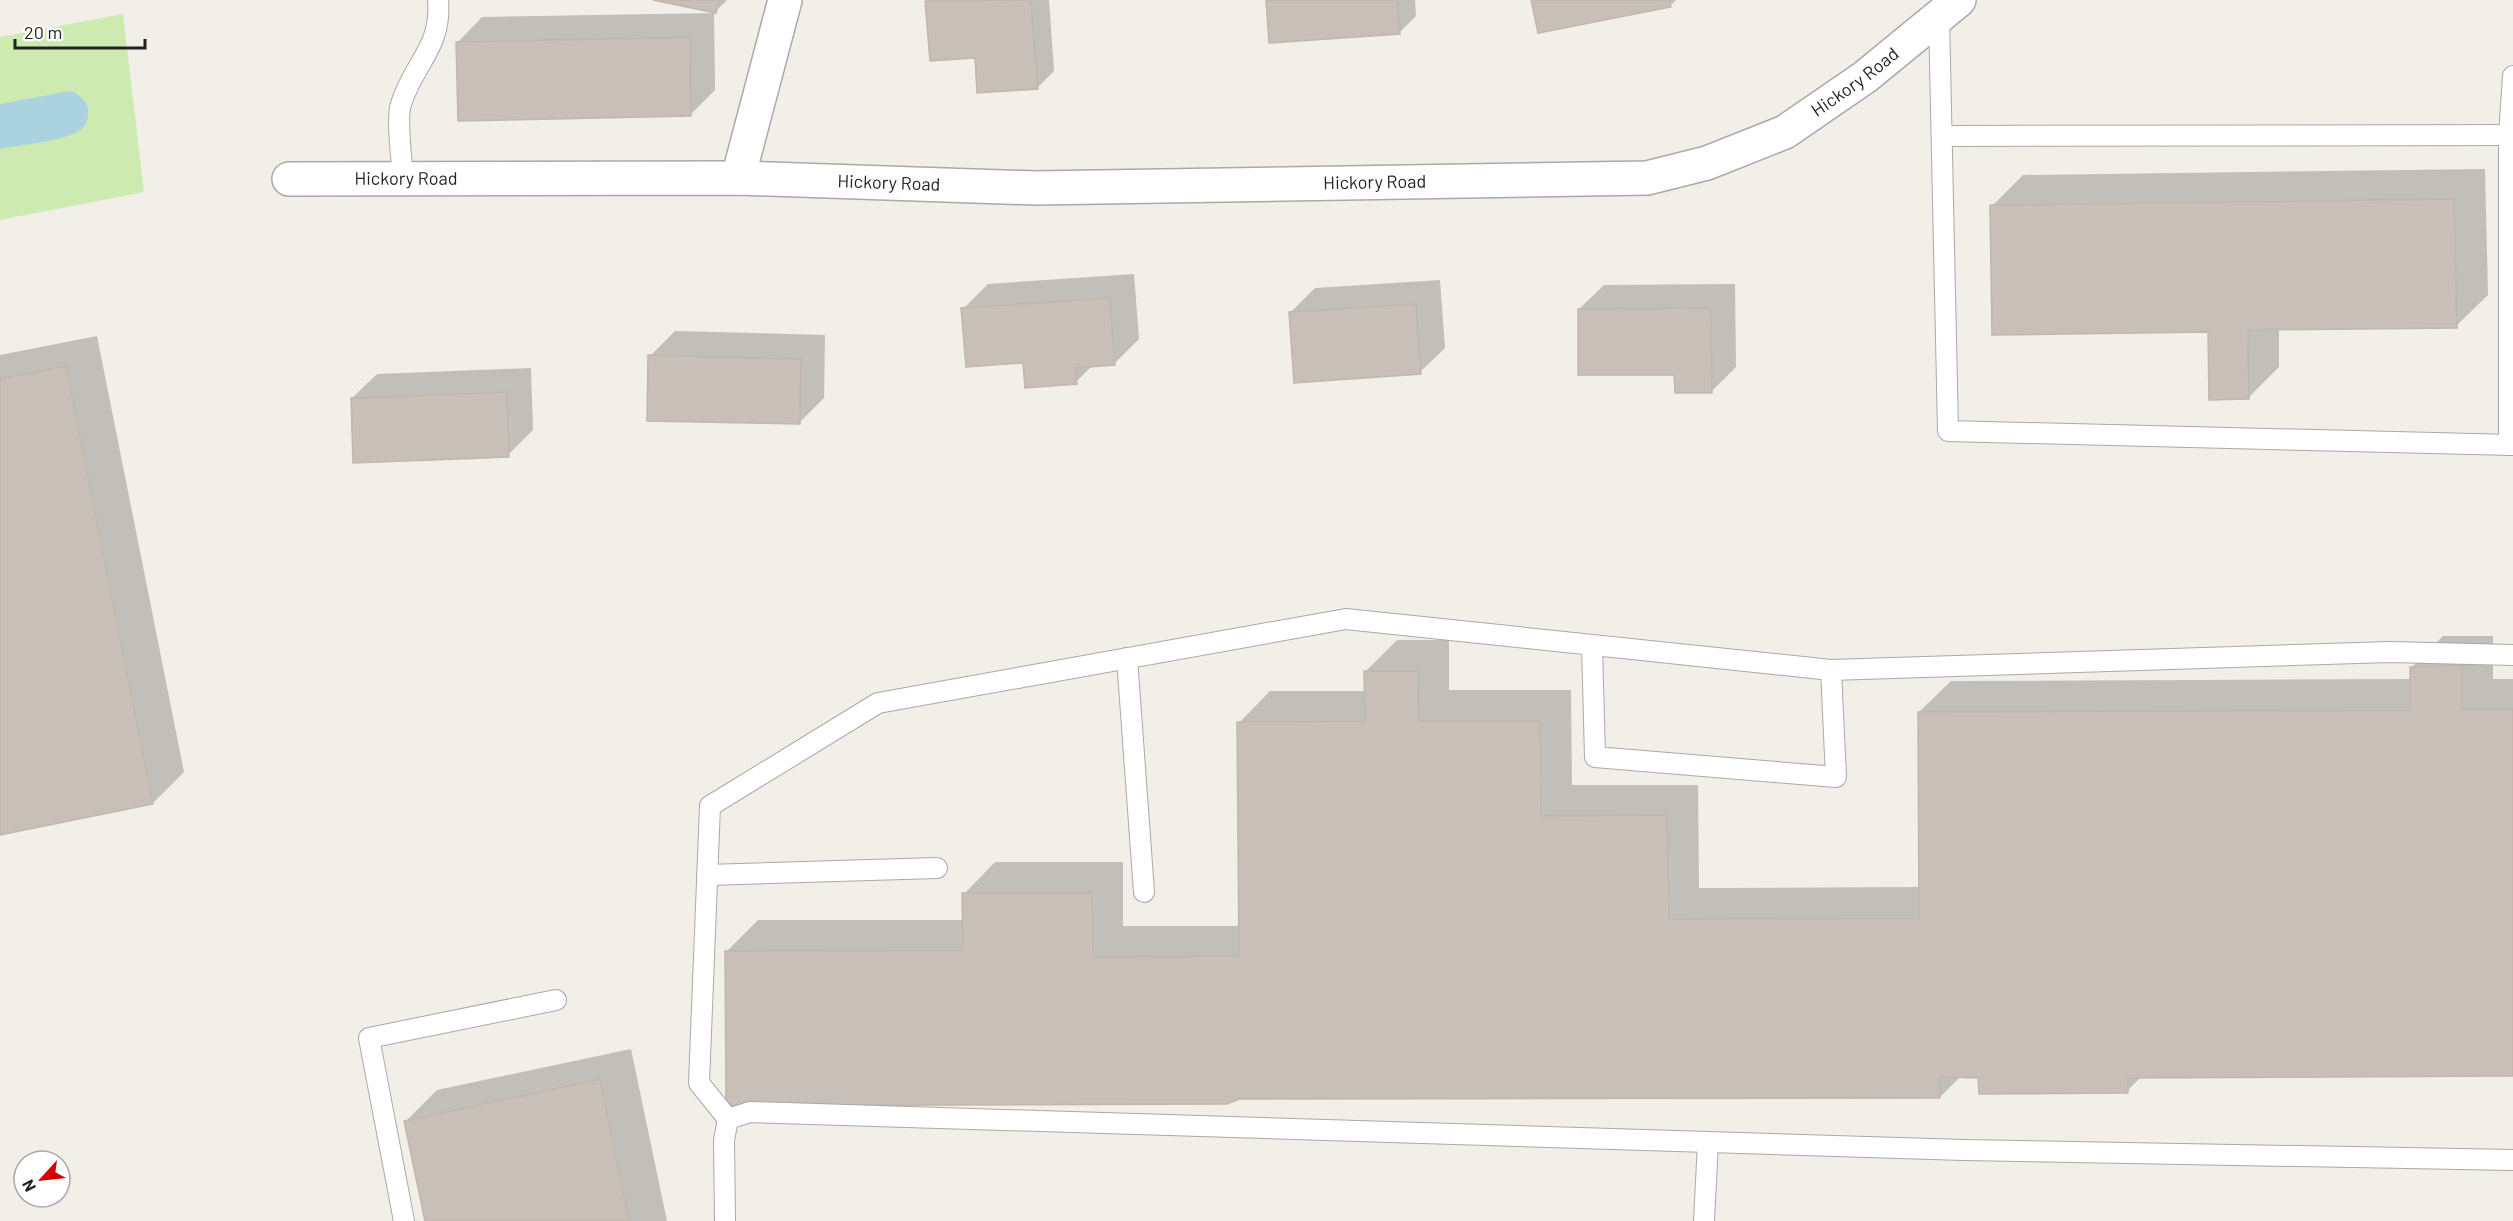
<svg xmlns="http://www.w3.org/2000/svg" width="2513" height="1221" font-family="Barlow,sans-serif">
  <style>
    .grass { fill: #cdebb0 }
    .water { fill: #aad3df }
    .shadow { fill: #0003 }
    .building { fill: #c7bfb8; stroke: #c4b6ab; stroke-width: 1.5 }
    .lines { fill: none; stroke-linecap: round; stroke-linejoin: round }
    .service-casing { stroke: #a9a9a9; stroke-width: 22 }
    .minor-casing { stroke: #a9a9a9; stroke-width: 36 }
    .service { stroke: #fff; stroke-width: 20 }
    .minor { stroke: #fff; stroke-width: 33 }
    .labels { text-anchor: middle; stroke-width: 4.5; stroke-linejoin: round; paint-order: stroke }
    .street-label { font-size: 18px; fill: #222; stroke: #fff }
  </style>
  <rect width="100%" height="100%" fill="#f2efe9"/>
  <!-- grass -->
  <polygon class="grass" points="123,14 144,192 0,220 0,37"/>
  <!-- water -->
  <path class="water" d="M70 91C79 94 87 100 88 110 89 118 86 127 79 131 64 141 19 145 0 149V104Z"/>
  <!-- shadow -->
  <g class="shadow">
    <polygon points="661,0 727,0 716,11"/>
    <polygon points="928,0 1049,0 1054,71 1037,88 976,56 927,1"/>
    <polygon points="1268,0 1415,0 1416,16 1399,33"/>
    <polygon points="1533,0 1676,0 1670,6"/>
    <polygon points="714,13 715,90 691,114 458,42 482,17"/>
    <polygon points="2485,169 2488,295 2456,326 2279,328 2279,367 2248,398 2209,330 1992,206 2023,175"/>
    <polygon points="1134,274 1139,339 1114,364 1093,365 1076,382 1024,361 963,309 988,284"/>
    <polygon points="1440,280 1445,348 1420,372 1290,313 1315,288"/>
    <polygon points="1735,284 1736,367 1712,391 1676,373 1579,309 1604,285"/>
    <polygon points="675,331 825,335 824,398 799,423 650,356"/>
    <polygon points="97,336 184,772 153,803 0,833 0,355"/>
    <polygon points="531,368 533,430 508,455 352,398 377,374"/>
    <polygon points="2443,636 2493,636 2493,679 2513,679 2513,1075 2142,1076 2127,1091 1961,1076 1940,1097 727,951 758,920 964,920 964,894 995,862 1123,862 1123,926 1240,926 1239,723 1270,691 1366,691 1366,671 1397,640 1449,640 1449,690 1571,690 1572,785 1698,785 1699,888 1921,887 1919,712 1951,681 2412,679 2412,667"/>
    <polygon points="631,1049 667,1221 427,1221 406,1121 437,1090"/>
  </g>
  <!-- building -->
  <g class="building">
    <polygon points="653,0 719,0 716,13"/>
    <polygon points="1031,0 1038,89 977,93 975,58 930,61 925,1"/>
    <polygon points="1266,0 1397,0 1400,34 1269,43"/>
    <polygon points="1531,0 1669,0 1671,7 1538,33"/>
    <polygon points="690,37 691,116 458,121 456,42"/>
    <polygon points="2454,199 2457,328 2248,330 2249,399 2209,400 2208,332 1992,335 1990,205"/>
    <polygon points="1110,298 1115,365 1075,368 1077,384 1025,388 1023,363 966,367 961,308"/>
    <polygon points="1416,304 1421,374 1294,383 1289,312"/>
    <polygon points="1711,308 1712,393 1675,393 1674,375 1578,375 1578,309"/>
    <polygon points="648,355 801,359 800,424 647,421"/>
    <polygon points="66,366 153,804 0,835 0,379"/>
    <polygon points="507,392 509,457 353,463 351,398"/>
    <polygon points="2462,666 2462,709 2513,709 2513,1076 2128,1078 2128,1093 1979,1094 1978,1078 1940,1077 1940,1098 1239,1099 1227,1104 726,1106 725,951 963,950 962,893 1092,893 1093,957 1239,956 1237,722 1365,721 1364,671 1418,671 1419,721 1540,721 1541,816 1667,815 1669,919 1919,918 1918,712 2410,710 2410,667"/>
    <polygon points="600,1079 629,1221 425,1221 404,1121"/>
  </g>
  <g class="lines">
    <!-- service casing -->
    <g class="service-casing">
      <g id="service">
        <polyline points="1939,16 1948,431 2513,445"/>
        <polyline points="1942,136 2509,135"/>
        <path d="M403 179C402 161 396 118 401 104 414 62 442 48 438 0"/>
        <polyline points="2509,445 2509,135 2513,76"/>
        <polyline points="1127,658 1144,892"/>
        <polyline points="1831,670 2390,652 2513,655"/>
        <polyline points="707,875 937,868"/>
        <polyline points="728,1119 699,1083 710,806 878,703 1346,619 1831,670 1836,777 1595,757 1592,645"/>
        <polyline points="404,1221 369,1038 556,1000"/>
        <polyline points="725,1221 724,1140 728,1119 750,1112 1964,1150 2513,1160"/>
        <polyline points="1704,1221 1708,1142"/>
      </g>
    </g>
    <!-- minor casing -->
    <g class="minor-casing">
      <g id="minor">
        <polyline points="738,178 785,0"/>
        <path id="s1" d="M289 179 738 178 1036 188 1647 178 1707 163 1785 132 1865 77 1959 0"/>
      </g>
    </g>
    <!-- service -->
    <use href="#service" class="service"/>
    <!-- minor -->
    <use href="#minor" class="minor"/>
  </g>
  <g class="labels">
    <!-- street labels -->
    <g class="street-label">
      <text dy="6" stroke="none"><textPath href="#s1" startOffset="1590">Hickory Road</textPath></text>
      <text dy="6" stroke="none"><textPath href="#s1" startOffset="117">Hickory Road</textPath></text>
      <text dy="6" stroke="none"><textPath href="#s1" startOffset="600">Hickory Road</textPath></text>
      <text dy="6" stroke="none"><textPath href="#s1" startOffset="1086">Hickory Road</textPath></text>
    </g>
  </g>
  <!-- north arrow -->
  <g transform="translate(42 1179) rotate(243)"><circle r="28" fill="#ffffff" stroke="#a7a7a7" stroke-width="1.5"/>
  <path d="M0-4.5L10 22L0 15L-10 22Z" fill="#d40000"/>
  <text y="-9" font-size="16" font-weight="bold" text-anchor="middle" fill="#222222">N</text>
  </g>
  <!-- scale -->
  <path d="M15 39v9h130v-9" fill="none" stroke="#222222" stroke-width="3"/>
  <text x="24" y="39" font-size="18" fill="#222222" stroke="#ffffff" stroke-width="4.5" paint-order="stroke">20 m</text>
</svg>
